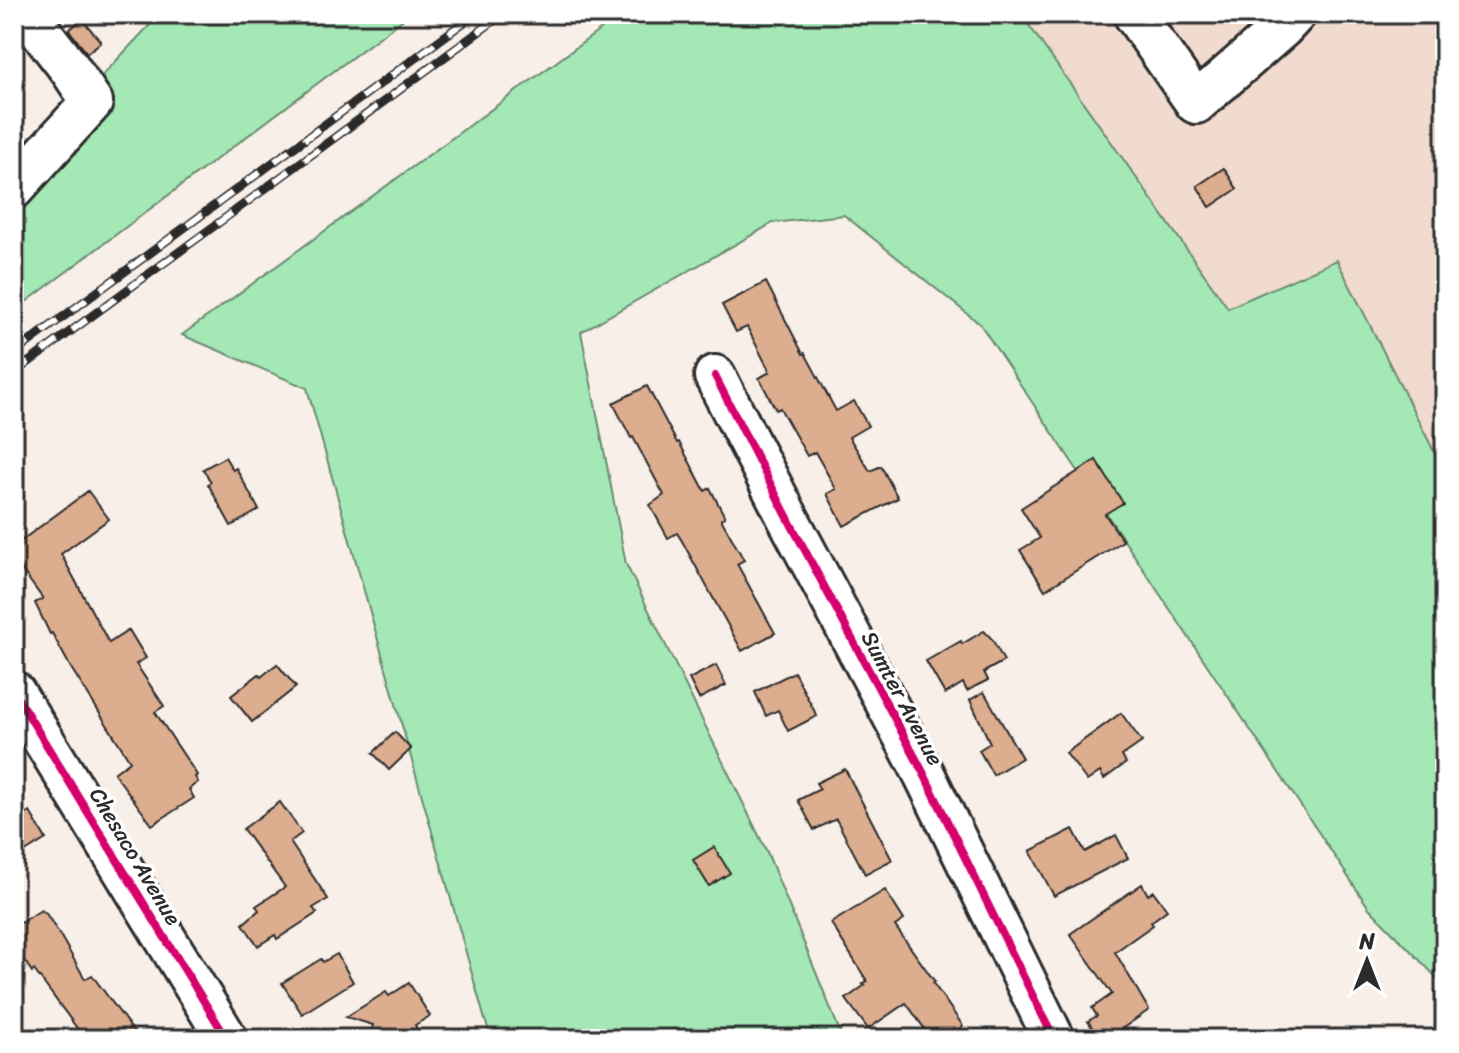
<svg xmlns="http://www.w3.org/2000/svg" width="1459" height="1053" font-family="Sriracha,sans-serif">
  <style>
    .built { fill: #f0dbce }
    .green { fill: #a4e9b5; stroke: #688a70; stroke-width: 2 }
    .building { fill: #ddad8f; stroke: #2b2b2b; stroke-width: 2 }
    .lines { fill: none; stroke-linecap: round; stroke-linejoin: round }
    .minor-casing { stroke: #2b2b2b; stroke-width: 46 }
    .minor { stroke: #fff; stroke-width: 40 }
    .rail-casing { stroke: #2b2b2b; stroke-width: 9 }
    .rail { stroke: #fff; stroke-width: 6; stroke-dasharray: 18; stroke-linecap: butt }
    .cycleway-casing { stroke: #fff; stroke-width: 13 }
    .cycleway { stroke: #d6006c; stroke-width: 8 }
    .labels { text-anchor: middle; stroke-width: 7; stroke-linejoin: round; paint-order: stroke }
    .street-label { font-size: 22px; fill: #2b2b2b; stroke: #fff }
  </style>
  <rect width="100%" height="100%" fill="#f8efe9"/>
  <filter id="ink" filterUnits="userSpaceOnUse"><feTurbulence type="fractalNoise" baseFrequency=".0125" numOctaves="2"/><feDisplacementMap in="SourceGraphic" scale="16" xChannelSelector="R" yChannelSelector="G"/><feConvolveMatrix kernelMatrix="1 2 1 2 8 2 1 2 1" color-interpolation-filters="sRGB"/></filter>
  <g filter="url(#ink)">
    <!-- built -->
    <polygon class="built" points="1019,14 1445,14 1445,627"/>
    <!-- green -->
    <g class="green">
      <polygon points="160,14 410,14 14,311 14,170"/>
      <polygon points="622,14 1021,14 1228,308 1337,260 1445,473 1445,986 1369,908 980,324 844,215 773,223 581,332 626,564 767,852 843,1039 492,1039 485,1020 307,388 182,335"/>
    </g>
    <!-- building -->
    <g class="building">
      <polygon points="82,19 101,42 87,53 69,30"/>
      <polygon points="1224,168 1237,189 1210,207 1197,186"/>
      <polygon points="766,282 803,354 805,353 836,411 854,401 868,426 849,437 870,471 881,466 898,498 844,526 827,494 836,489 815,452 807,456 780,408 776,410 759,378 770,372 747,327 736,332 722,305"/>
      <polygon points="647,386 677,443 679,442 705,491 710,488 725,517 721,519 744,560 737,564 775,633 742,651 682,541 677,533 668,538 650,505 664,495 633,437 631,438 613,403"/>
      <polygon points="225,457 233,470 236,468 259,510 231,526 208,484 211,482 203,469"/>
      <polygon points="1096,460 1123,503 1105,514 1123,541 1045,590 1020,550 1040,538 1021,508"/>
      <polygon points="88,491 109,519 61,554 109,643 129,630 146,658 136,664 164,706 155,712 197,775 195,777 198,782 189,789 194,798 152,825 114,773 130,761 71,668 52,633 50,634 35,603 43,599 14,559 14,546"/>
      <polygon points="984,631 992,639 1004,661 984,672 988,680 976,686 967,691 963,683 945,694 926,661 961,641 962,644"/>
      <polygon points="277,664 296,687 252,722 231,696 259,674 261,677"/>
      <polygon points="716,665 726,685 699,699 689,679"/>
      <polygon points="794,672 817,716 788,731 778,710 766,716 755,692"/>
      <polygon points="984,692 1022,758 993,775 979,750 990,743 970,700"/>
      <polygon points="1121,713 1142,742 1122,756 1126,763 1104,779 1100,772 1087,781 1066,753"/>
      <polygon points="395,732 411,749 389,770 373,753"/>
      <polygon points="845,769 892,860 865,874 836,819 814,830 798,800 820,789 816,783"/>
      <polygon points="280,802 302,833 290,842 328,899 313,908 317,913 277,939 275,935 258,946 243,924 259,910 256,906 285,887 243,829"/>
      <polygon points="30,812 46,839 14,859 14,821"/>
      <polygon points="1073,829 1085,852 1116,835 1128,858 1054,896 1030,851"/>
      <polygon points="714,847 730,873 709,886 693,860"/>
      <polygon points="1142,884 1148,895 1153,891 1167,910 1151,922 1153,925 1115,952 1149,1010 1107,1039 1099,1039 1088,1021 1097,1016 1092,1008 1112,994 1070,934"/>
      <polygon points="885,890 904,920 895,926 935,982 933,983 963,1026 944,1039 932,1039 906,1003 868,1029 846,999 865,985 863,984 867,981 831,923"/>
      <polygon points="41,910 43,913 45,912 60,935 85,979 92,975 139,1039 85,1039 34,970 32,972 21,955 14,959 14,927"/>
      <polygon points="337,954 353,982 302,1014 282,983 321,959 323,962"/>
      <polygon points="409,983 430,1016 415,1025 423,1039 370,1039 373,1025 346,1017 386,992 389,996"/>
    </g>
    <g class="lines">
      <!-- minor casing -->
      <g class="minor-casing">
        <g id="minor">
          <polyline points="1134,14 1196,103 1282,28 1295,14"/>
          <polyline points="14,188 92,102 70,69 27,14"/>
          <polyline points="715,376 791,524 924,774 1054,1039"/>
          <polyline points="14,692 227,1039"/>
        </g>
      </g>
      <!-- minor -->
      <use href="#minor" class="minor"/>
      <!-- rail casing -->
      <g class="rail-casing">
        <g id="rail">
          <polyline points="14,353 475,14"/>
          <polyline points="14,373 503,14"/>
        </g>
      </g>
      <!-- rail -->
      <use href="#rail" class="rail"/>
      <!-- cycleway casing -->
      <g class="cycleway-casing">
        <g id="cycleway">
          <polyline points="715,376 791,524 924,774 1054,1039"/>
          <polyline points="14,692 227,1039"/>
        </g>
      </g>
      <!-- cycleway -->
      <use href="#cycleway" class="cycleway"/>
    </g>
  </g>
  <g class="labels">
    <!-- street labels -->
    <g class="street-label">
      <text transform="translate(903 698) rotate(62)" y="8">Sumter Avenue</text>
      <text transform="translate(136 856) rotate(59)" y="8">Chesaco Avenue</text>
    </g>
  </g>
  <!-- margin -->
  <rect width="1459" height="1053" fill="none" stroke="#fff" stroke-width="48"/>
  <rect x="24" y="24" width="1411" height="1005" fill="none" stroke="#2b2b2b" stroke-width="3" filter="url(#ink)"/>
  <!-- north arrow -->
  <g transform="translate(1367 961)" stroke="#ffffff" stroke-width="6" paint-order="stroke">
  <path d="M0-6L14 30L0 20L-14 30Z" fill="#2b2b2b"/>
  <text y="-12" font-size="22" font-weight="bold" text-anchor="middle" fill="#2b2b2b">N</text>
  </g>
</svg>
